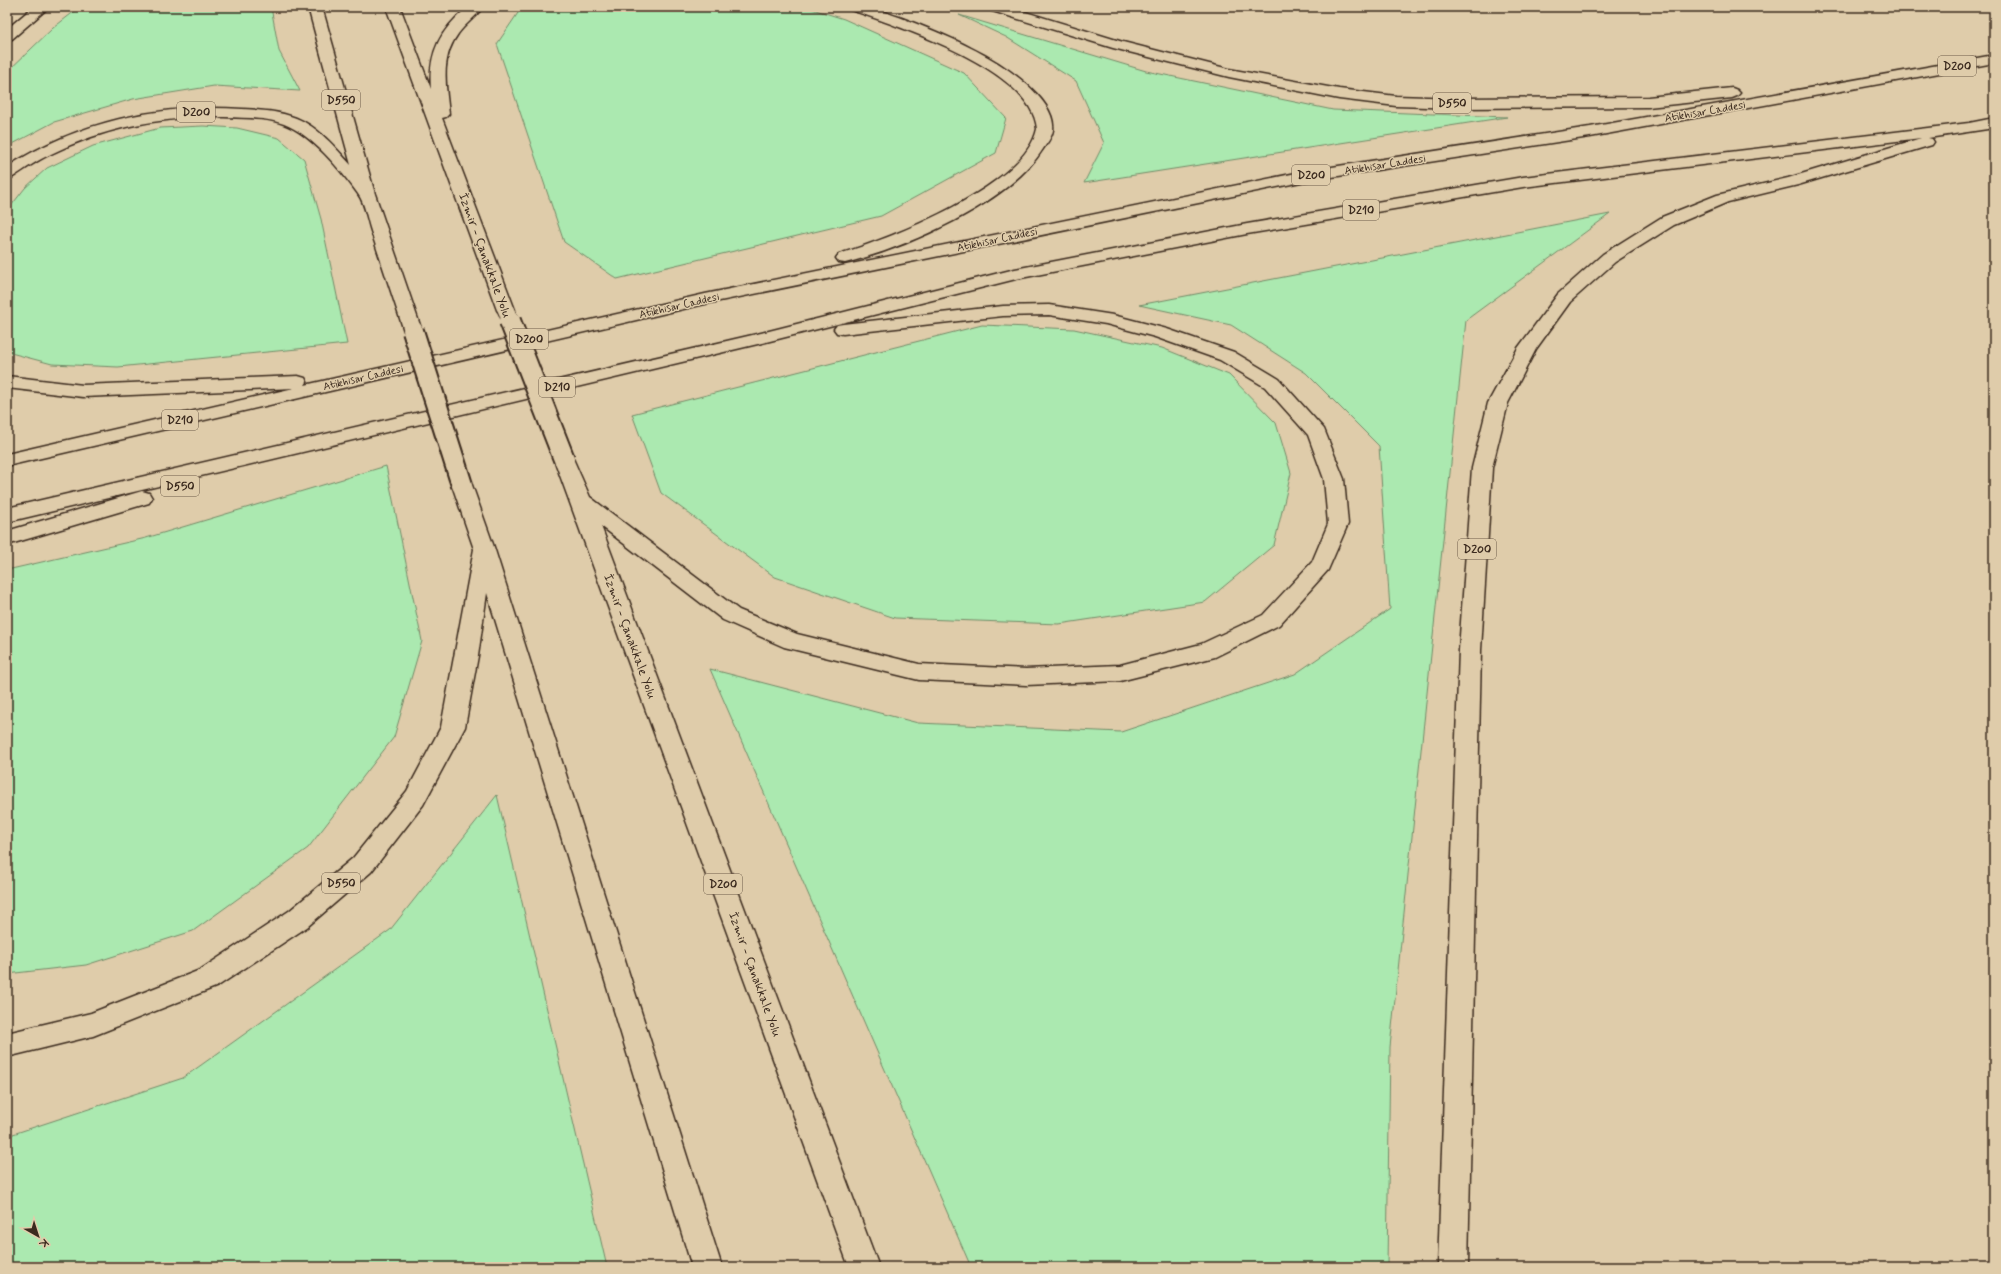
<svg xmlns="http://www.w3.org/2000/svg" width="2001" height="1274" font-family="Mynerve,sans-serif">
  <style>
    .green { fill: #abe9b0; stroke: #738a67 }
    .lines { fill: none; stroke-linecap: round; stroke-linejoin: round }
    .highway-casing { stroke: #3b2a1e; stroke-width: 3 }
    .highway { fill: #dfccaa; fill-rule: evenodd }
    .highway-bridge-far1-casing { stroke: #3b2a1e; stroke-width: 18; stroke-linecap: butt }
    .highway-bridge-casing { stroke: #3b2a1e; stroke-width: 24; stroke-linecap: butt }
    .highway-bridge-far1 { stroke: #dfccaa; stroke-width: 16 }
    .highway-bridge { stroke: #dfccaa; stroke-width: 20 }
    .labels { text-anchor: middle; stroke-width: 3; stroke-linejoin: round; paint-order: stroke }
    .far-street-label { font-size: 11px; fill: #3b2a1e; stroke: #dfccaa }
    .shield { fill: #dfccaa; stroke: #6c5b48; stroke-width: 1 }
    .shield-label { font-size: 12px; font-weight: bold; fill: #3b2a1e }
    .street-label { font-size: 13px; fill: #3b2a1e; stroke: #dfccaa }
  </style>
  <rect width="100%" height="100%" fill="#dfccaa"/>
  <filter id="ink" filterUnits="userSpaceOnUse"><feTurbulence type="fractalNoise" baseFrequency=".025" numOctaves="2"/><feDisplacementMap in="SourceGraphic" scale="8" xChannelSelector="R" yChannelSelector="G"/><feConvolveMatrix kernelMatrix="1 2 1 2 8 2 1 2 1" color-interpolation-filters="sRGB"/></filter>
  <g filter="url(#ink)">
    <!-- green -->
    <g class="green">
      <polygon points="80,7 271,7 279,51 300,91 214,86 133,99 54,122 7,147 7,72 53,28"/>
      <polygon points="522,7 806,7 844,19 964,73 1006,118 996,153 881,216 617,279 564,242 497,44"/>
      <polygon points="959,15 1146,71 1333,110 1507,117 1084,183 1104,143 1076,81 1006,37"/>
      <polygon points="203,126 237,128 279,138 304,159 321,219 347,344 118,367 52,364 7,352 7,211 25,188 47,168 93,146 160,128"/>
      <polygon points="1610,214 1466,320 1390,1047 1387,1267 971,1267 710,669 918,723 1121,732 1295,674 1390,609 1379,446 1306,373 1231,325 1139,305"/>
      <polygon points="982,325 1074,329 1162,348 1229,375 1276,423 1291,473 1274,545 1205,602 1059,624 895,618 775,577 661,493 632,414"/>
      <polygon points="386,466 422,641 394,737 308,848 193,931 86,965 7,974 7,570 146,538"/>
      <polygon points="497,795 607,1267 7,1267 7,1136 183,1078 390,930"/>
    </g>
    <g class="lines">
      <!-- highway casing -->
      <g class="highway-casing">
        <g id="highway">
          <polygon points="33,7 49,7 12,39 7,40 7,29"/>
          <path d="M308 7H322L375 194 422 331 419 335 413 336 407 335 404 331C393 298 382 264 371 231 367 219 365 203 358 194 341 170 311 134 284 124 266 117 243 118 224 117 164 116 105 127 51 154 38 160 25 169 13 177L7 179V167C77 122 159 103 242 109 260 110 279 111 296 118 318 127 335 147 351 165Z"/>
          <path d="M386 7H400L431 89C428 53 440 30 468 7H483C476 17 465 24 458 34 440 58 446 86 449 114L446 117 442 118 515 310 512 314 506 315 500 314 497 310Z"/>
          <path d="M849 7C856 7 864 6 870 7 880 9 889 14 899 17 923 26 948 36 971 48 996 60 1057 97 1053 130 1052 137 1047 143 1043 149 1009 203 906 248 845 263L839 262 836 258 839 254C890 239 1025 186 1037 129 1032 69 900 27 851 10Z"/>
          <polygon points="987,7 1009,7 1123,42 1229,69 1339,89 1396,96 1459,98 1648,97 1732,88 1737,90 1740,93 1737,96 1732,98 1648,107 1459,108 1396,106 1339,99 1229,77 1113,48 989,10"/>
          <polygon points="1994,55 1994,63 1590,137 1306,181 705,304 7,466 7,454 294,388 83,397 7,388 7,376 83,385 298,376 305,378 307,382 305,385 705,294 1306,171 1590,127"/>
          <polygon points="1994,118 1994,128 1928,138 1932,139 1934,142 1932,145 1798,185 1728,202 1674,225 1615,262 1570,302 1536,349 1508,403 1492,468 1481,650 1468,1267 1438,1267 1459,650 1472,468 1488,403 1518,348 1558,294 1603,254 1662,217 1717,195 1788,178 1921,138 1523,187 1247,234 1016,279 762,343 7,522 7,508 761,333 1015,269 1247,224 1523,177 1969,123"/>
          <polygon points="1049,305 1113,315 1167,329 1234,352 1279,379 1324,429 1344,479 1348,524 1328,570 1279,625 1215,657 1120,681 1026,685 919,680 784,647 723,620 601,526 879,1267 849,1267 554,459 557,454 564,453 571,454 590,497 739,610 797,634 919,664 1026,669 1120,665 1201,644 1263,615 1312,562 1328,524 1324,479 1308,435 1265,387 1220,360 1155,337 1106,324 1049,315 1003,316 843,334 837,333 834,329 837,325 843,324 1003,306"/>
          <polygon points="462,478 469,480 472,485 494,547 722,1267 692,1267 487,593 478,656 465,727 423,805 371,872 307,927 218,986 93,1036 7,1057 7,1033 91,1013 200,970 289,911 353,858 407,791 441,727 474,549 452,485 455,480"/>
          <polygon points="142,491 149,493 152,498 149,503 7,545 7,531"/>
        </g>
      </g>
      <!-- highway -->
      <use href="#highway" class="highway"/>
      <!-- highway-bridge-far1 casing -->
      <g class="highway-bridge-far1-casing">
        <polyline id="highway-bridge-far1" points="506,310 511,322"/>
      </g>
      <!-- highway-bridge casing -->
      <g class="highway-bridge-casing">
        <g id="highway-bridge">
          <polyline points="510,321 564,459"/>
          <polyline points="413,331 462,485"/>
        </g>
      </g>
      <!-- highway-bridge-far1 -->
      <use href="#highway-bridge-far1" class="highway-bridge-far1"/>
      <!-- highway-bridge -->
      <use href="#highway-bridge" class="highway-bridge"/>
    </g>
  </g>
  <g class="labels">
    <!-- far-street labels -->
    <g class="far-street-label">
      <text transform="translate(1705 111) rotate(-10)" y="4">Atikhisar Caddesi</text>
      <text transform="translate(1385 164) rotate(-9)" y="4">Atikhisar Caddesi</text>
      <text transform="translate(997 239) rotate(-12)" y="4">Atikhisar Caddesi</text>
      <text transform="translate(679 305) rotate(-13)" y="4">Atikhisar Caddesi</text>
      <text transform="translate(363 377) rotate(-13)" y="4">Atikhisar Caddesi</text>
    </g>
    <!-- shield labels -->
    <g class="shield">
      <rect x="1938" y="56" width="38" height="20" rx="3"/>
      <rect x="322" y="90" width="38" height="20" rx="3"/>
      <rect x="1433" y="93" width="38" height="20" rx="3"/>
      <rect x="177" y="102" width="38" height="20" rx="3"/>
      <rect x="1292" y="165" width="38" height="20" rx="3"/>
      <rect x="1343" y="200" width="36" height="20" rx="3"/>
      <rect x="510" y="329" width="38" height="20" rx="3"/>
      <rect x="539" y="377" width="36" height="20" rx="3"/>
      <rect x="162" y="410" width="36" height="20" rx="3"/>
      <rect x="161" y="476" width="38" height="20" rx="3"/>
      <rect x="1458" y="539" width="38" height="20" rx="3"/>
      <rect x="322" y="873" width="38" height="20" rx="3"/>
      <rect x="704" y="874" width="38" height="20" rx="3"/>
    </g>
    <g class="shield-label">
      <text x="1957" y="70">D200</text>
      <text x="341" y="104">D550</text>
      <text x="1452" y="107">D550</text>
      <text x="196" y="116">D200</text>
      <text x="1311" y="179">D200</text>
      <text x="1361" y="214">D210</text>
      <text x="529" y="343">D200</text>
      <text x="557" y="391">D210</text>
      <text x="180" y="424">D210</text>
      <text x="180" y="490">D550</text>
      <text x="1477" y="553">D200</text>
      <text x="341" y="887">D550</text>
      <text x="723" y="888">D200</text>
    </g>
    <!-- street labels -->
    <g class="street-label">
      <text transform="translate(486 255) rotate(70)" y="5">İzmir - Çanakkale Yolu</text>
      <text transform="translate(631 636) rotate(70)" y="5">İzmir - Çanakkale Yolu</text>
      <text transform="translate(756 974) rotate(70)" y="5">İzmir - Çanakkale Yolu</text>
    </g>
  </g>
  <!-- margin -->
  <rect width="2001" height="1274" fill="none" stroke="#dfccaa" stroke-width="24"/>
  <rect x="12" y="12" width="1977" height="1250" fill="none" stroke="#3b2a1e" stroke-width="1.5" filter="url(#ink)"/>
  <!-- north arrow -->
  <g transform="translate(38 1236) rotate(141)" stroke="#dfccaa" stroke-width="3" paint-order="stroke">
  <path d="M0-3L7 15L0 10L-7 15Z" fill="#3b2a1e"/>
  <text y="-6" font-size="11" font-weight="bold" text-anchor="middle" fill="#3b2a1e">K</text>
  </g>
</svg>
